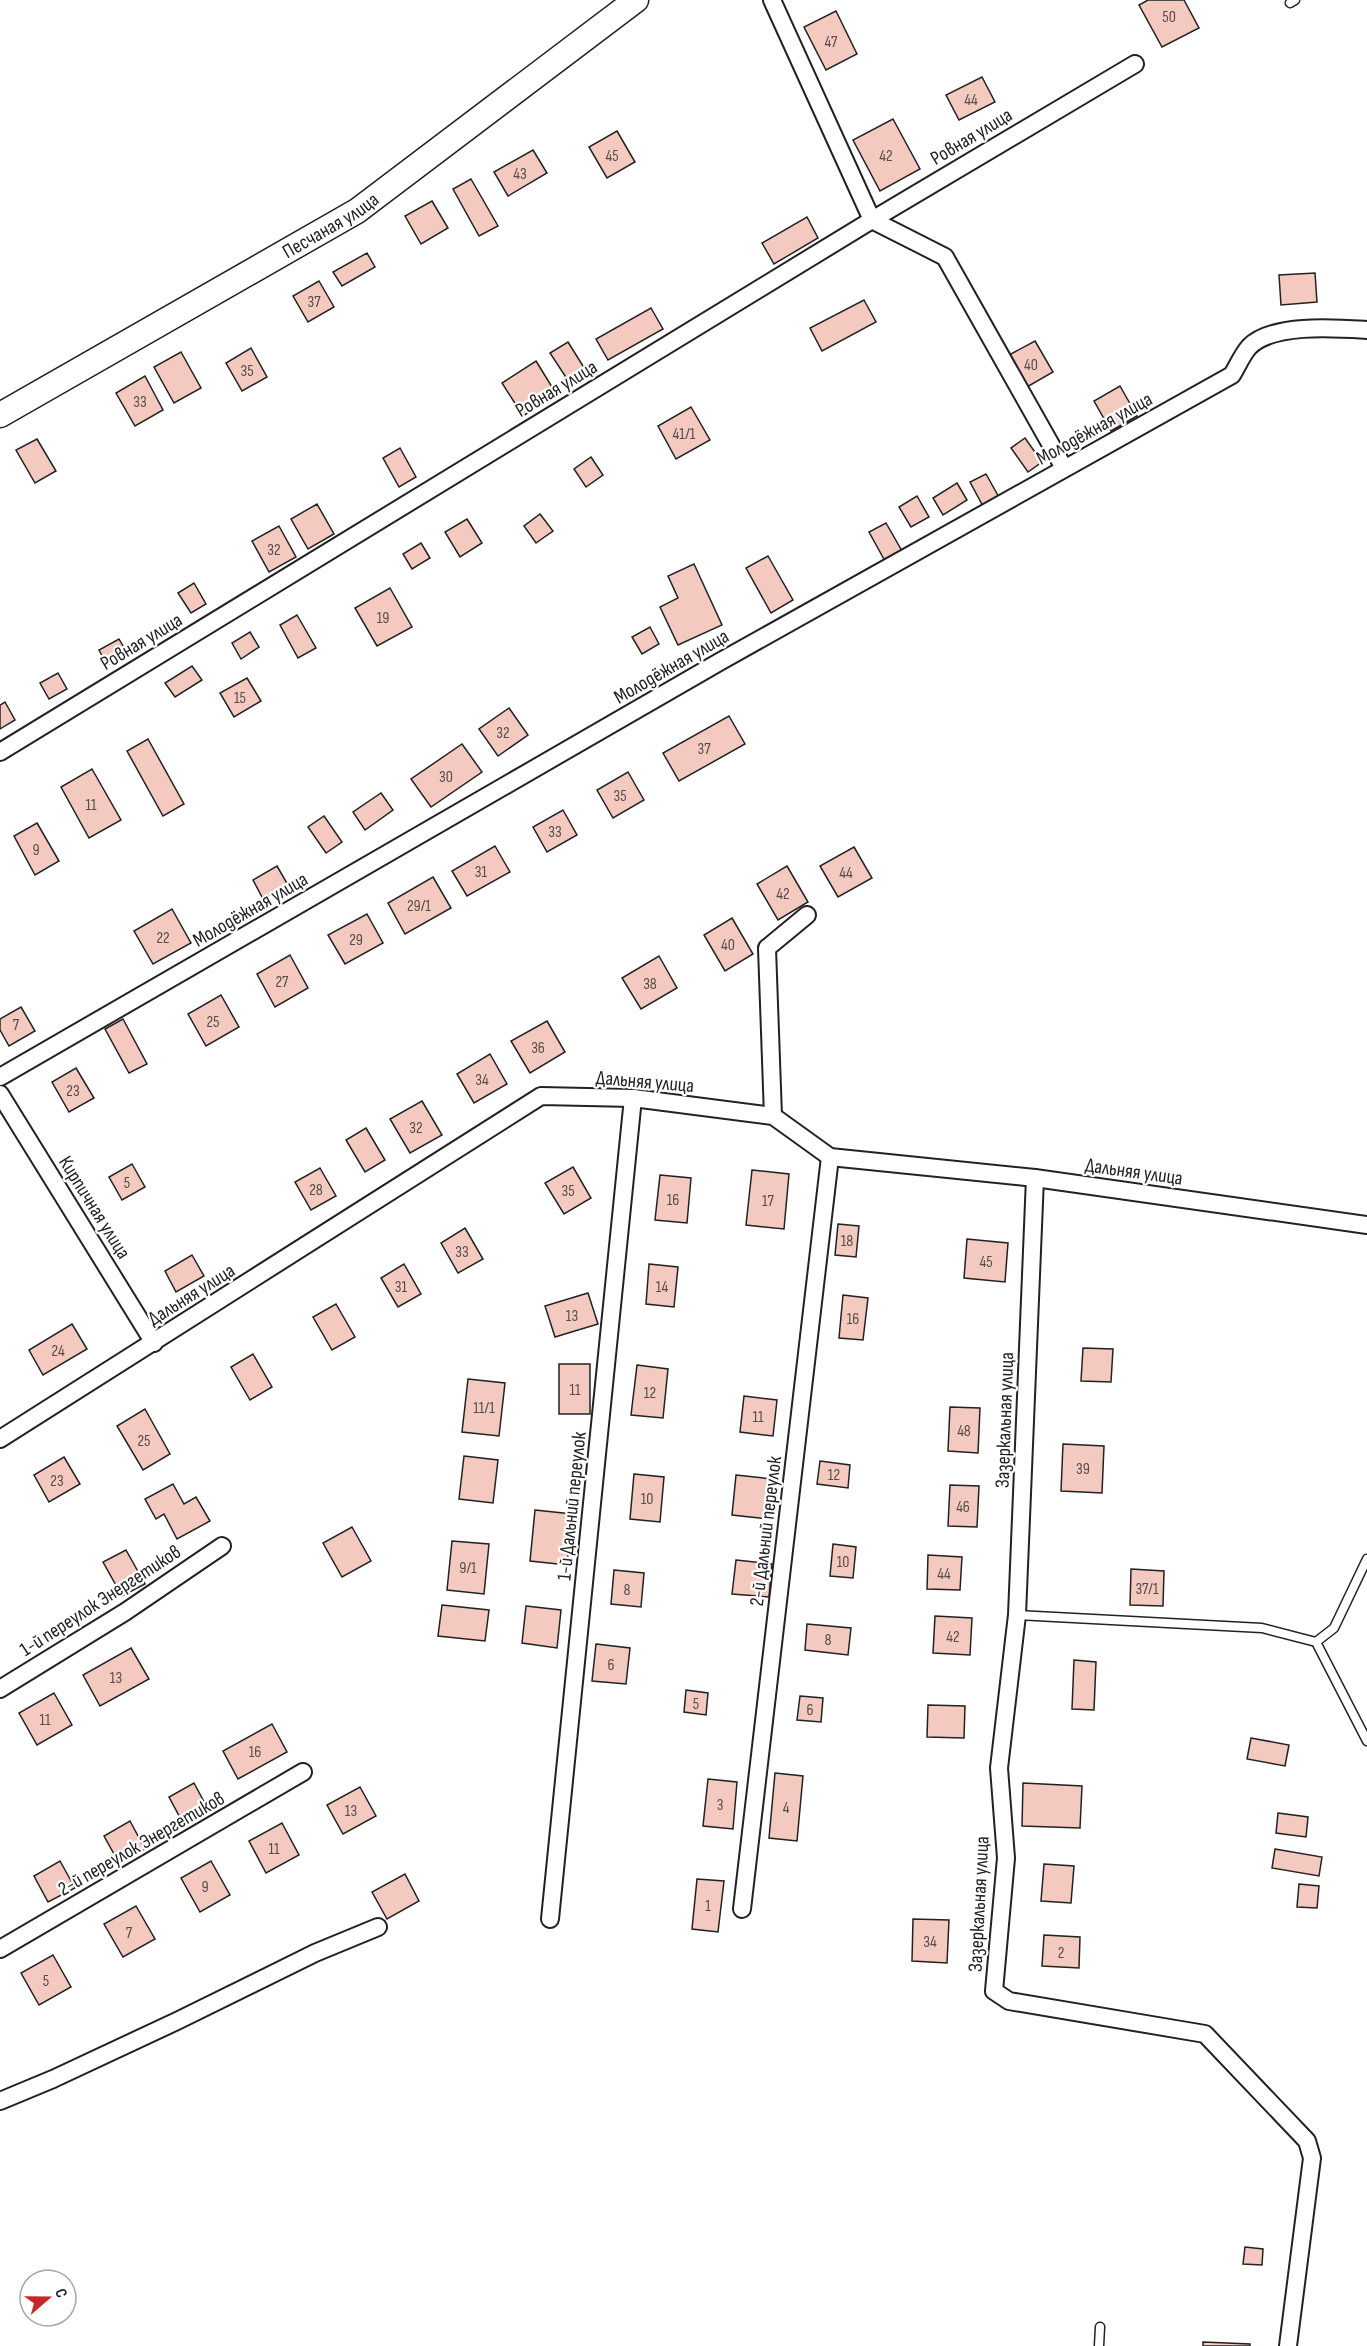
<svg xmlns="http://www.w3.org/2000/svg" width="1367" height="2346" font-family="'Sofia Sans Condensed',sans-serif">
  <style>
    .building { fill: #f3c9c0; stroke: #222; stroke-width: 1.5 }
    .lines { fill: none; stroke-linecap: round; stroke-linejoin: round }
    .lane-casing { stroke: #222; stroke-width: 11 }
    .street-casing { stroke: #222; stroke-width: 20 }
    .secondary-casing { stroke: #222; stroke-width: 27 }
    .lane { stroke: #fff; stroke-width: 8 }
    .street { stroke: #fff; stroke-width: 16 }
    .secondary { stroke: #fff; stroke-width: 24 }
    .labels { text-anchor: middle; stroke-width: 4.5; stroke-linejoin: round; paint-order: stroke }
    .number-label { font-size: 16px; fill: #564c4a }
    .street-label { font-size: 20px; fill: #222; stroke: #fff }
  </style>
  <rect width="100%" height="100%" fill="#fff"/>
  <!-- building -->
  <g class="building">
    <polygon points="1148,0 1184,0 1199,28 1162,47 1139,5"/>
    <polygon points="836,11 857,54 826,70 804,27"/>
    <polygon points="982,77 995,102 959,120 946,95"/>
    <polygon points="893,119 920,169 880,191 853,140"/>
    <polygon points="617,131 635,162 607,178 589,147"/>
    <polygon points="533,150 547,173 508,196 494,172"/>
    <polygon points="471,179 498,226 479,236 453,189"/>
    <polygon points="432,201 448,228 421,244 405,216"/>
    <polygon points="807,217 818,238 774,264 762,243"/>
    <polygon points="367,253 375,267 342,286 333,272"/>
    <polygon points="1315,273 1317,302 1281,305 1279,275"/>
    <polygon points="319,281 334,307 308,322 293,296"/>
    <polygon points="864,300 876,322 822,351 810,328"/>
    <polygon points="651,308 663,329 608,360 596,339"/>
    <polygon points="1035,341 1053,372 1027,387 1009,355"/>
    <polygon points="568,342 588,374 571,385 550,353"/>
    <polygon points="251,348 267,377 242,391 226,363"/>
    <polygon points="181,352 201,388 174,403 154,367"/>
    <polygon points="536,361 557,395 523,416 502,383"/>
    <polygon points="145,376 163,410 135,426 116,393"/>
    <polygon points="1120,386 1137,416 1111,431 1094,401"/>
    <polygon points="691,407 710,440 676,459 658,426"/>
    <polygon points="1025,438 1042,462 1028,472 1011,448"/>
    <polygon points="37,439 56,471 35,483 16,450"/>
    <polygon points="400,448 416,477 399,487 383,458"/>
    <polygon points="591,457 603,475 586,487 574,469"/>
    <polygon points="986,474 1000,499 984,508 970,482"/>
    <polygon points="957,483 967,500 943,515 933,498"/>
    <polygon points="917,496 929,517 911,527 899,507"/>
    <polygon points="317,504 334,534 308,549 291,519"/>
    <polygon points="540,514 553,531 536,543 524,526"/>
    <polygon points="467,519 482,543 460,557 445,532"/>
    <polygon points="886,523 902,551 885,561 869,532"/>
    <polygon points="279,526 296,557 269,572 252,541"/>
    <polygon points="421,543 430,558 412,569 403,554"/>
    <polygon points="768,556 793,600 771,613 746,568"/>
    <polygon points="694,564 722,625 678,645 660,607 678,598 668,576"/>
    <polygon points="194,583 206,604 191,613 178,593"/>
    <polygon points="390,588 412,627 377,646 355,608"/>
    <polygon points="297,615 316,648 298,658 280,625"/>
    <polygon points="650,627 659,644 642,654 632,637"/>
    <polygon points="250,632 259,647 241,659 232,643"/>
    <polygon points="119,639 127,653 107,665 99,650"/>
    <polygon points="192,666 202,680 175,697 165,683"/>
    <polygon points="58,673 67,689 49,699 40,683"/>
    <polygon points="247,678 261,701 234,717 220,693"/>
    <polygon points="5,702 15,720 0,729 0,705"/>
    <polygon points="509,708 528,735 498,756 479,729"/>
    <polygon points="729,716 745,744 679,781 663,753"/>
    <polygon points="148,739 184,804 163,816 127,751"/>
    <polygon points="462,744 482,772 431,807 411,779"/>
    <polygon points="92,769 121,820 89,838 61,787"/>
    <polygon points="628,772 644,800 613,818 597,790"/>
    <polygon points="381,793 393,810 365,830 353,812"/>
    <polygon points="563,810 577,835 547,852 533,827"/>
    <polygon points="324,816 342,842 326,853 308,827"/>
    <polygon points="37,823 59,861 35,875 14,836"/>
    <polygon points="495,846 510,872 467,896 452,871"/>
    <polygon points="854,847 872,878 838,897 820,866"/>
    <polygon points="277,866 288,885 263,899 253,880"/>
    <polygon points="787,866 808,902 778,920 757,884"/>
    <polygon points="433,877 451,908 405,934 388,903"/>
    <polygon points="172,909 191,943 153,964 134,931"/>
    <polygon points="367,914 383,943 345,964 328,935"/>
    <polygon points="732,918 753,954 725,971 704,935"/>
    <polygon points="290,955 308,988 275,1007 257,974"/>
    <polygon points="659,956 677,988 641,1009 622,978"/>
    <polygon points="221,995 239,1027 206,1046 188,1014"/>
    <polygon points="21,1007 35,1031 9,1046 0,1030 0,1019"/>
    <polygon points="123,1019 147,1064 129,1073 105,1029"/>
    <polygon points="547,1021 565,1052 530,1073 511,1041"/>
    <polygon points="490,1054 507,1084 474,1103 457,1074"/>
    <polygon points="76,1068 94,1098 69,1112 52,1082"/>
    <polygon points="422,1101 442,1135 410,1153 390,1119"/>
    <polygon points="366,1128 385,1160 365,1172 346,1140"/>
    <polygon points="132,1164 145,1187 122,1200 109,1177"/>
    <polygon points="573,1167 591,1198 564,1214 545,1183"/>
    <polygon points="320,1168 336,1196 311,1210 295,1182"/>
    <polygon points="752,1170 789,1174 784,1229 746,1225"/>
    <polygon points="660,1175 691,1178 687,1223 655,1220"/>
    <polygon points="838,1224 859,1226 856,1257 835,1255"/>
    <polygon points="465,1228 483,1259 458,1273 441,1243"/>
    <polygon points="967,1239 1008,1243 1005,1282 964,1278"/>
    <polygon points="192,1255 204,1276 176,1292 165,1271"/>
    <polygon points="404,1264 421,1294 398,1307 381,1278"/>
    <polygon points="649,1264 678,1267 674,1307 646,1304"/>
    <polygon points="588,1293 598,1324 555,1337 545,1306"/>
    <polygon points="843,1295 868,1298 863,1340 839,1338"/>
    <polygon points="336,1304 355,1337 332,1350 313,1317"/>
    <polygon points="72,1324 87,1349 43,1375 29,1350"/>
    <polygon points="1083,1348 1113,1349 1111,1382 1081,1381"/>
    <polygon points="253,1354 272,1387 250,1400 231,1367"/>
    <rect x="559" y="1364" width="31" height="50"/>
    <polygon points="637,1365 668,1369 663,1418 631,1415"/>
    <polygon points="468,1379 505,1383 499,1436 462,1432"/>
    <polygon points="744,1396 777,1400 773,1436 740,1432"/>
    <polygon points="950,1407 980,1408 978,1453 948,1451"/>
    <polygon points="145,1409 170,1454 143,1470 117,1426"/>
    <polygon points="1063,1444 1104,1446 1102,1493 1061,1491"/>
    <polygon points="464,1456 498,1460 493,1503 459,1499"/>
    <polygon points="64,1457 80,1484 49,1502 34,1475"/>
    <polygon points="820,1461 850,1465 848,1488 817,1484"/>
    <polygon points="634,1474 664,1477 660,1522 630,1519"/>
    <polygon points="736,1475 772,1479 768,1519 732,1515"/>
    <polygon points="173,1484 184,1504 196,1497 210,1521 177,1539 164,1514 156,1519 145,1499"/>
    <polygon points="950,1485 979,1486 977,1527 948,1526"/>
    <polygon points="535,1510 572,1514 567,1565 530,1561"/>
    <polygon points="352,1527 371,1561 342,1577 323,1543"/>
    <polygon points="452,1541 489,1544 484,1594 447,1590"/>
    <polygon points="833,1544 856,1547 853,1578 830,1576"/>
    <polygon points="126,1550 145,1584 122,1596 103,1562"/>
    <polygon points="928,1555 962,1557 960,1590 927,1589"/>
    <polygon points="736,1560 772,1564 769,1597 732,1594"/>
    <polygon points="1131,1569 1164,1571 1163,1606 1130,1605"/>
    <polygon points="614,1570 644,1573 641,1607 611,1604"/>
    <polygon points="442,1605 489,1610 485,1641 438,1636"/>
    <polygon points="526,1606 561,1610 557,1648 522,1643"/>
    <polygon points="935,1616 972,1618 970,1655 933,1653"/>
    <polygon points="807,1624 851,1628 848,1655 805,1650"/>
    <polygon points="596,1644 630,1648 626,1684 592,1681"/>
    <polygon points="131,1648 149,1679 100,1706 83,1675"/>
    <polygon points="1074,1660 1096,1662 1094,1710 1072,1709"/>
    <polygon points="686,1690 708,1693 706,1715 684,1712"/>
    <polygon points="54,1693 72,1725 37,1745 19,1713"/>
    <polygon points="800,1696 823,1698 821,1722 797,1720"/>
    <polygon points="928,1705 965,1706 964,1738 927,1737"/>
    <polygon points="272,1724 287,1752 238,1779 223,1751"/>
    <polygon points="1251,1738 1289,1745 1285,1766 1247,1759"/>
    <polygon points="775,1773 803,1776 797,1841 769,1838"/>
    <polygon points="708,1779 737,1782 733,1829 703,1826"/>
    <polygon points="194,1783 209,1811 184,1825 169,1797"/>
    <polygon points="1023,1783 1082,1786 1080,1828 1022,1826"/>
    <polygon points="360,1787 376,1816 343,1834 327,1805"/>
    <polygon points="1278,1813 1308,1817 1306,1837 1276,1833"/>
    <polygon points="130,1821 145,1849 119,1863 104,1836"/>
    <polygon points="282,1823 299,1855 266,1873 249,1841"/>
    <polygon points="1275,1849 1322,1857 1319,1876 1272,1868"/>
    <polygon points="60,1861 75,1888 48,1902 34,1876"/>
    <polygon points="211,1861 230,1895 200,1912 181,1878"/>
    <polygon points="1044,1864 1074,1866 1071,1903 1041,1901"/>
    <polygon points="405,1874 419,1901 387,1919 372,1892"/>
    <polygon points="697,1879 724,1881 718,1932 692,1929"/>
    <polygon points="1299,1884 1319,1886 1317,1908 1297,1907"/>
    <polygon points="136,1906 155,1939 123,1957 104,1924"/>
    <polygon points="913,1919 949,1920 947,1963 912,1961"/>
    <polygon points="1044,1935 1080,1937 1079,1968 1042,1966"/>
    <polygon points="53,1955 71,1987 39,2005 21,1973"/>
    <polygon points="1245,2247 1263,2249 1262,2265 1243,2264"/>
    <polygon points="1203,2342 1250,2344 1250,2346 1203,2346"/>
  </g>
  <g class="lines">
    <!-- lane casing -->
    <g class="lane-casing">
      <g id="lane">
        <polyline points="1290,3 1295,0"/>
        <polyline points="1017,1615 1262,1628 1316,1642 1367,1741"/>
        <polyline points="1316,1642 1334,1628 1367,1559"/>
        <polyline points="1099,2346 1100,2327"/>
      </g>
    </g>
    <!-- street casing -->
    <g class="street-casing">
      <g id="street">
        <polyline points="772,0 872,220 945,257 1064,468"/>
        <polyline points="0,752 872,220 1135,64"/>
        <path d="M0 1077 721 661 1232 375C1237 367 1242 355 1249 347 1272 323 1336 328 1367 330"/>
        <polyline points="0,1094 154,1343"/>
        <polyline points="773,1116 767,948 807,915"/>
        <polyline points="1035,1178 1017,1615 999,1768 1006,1858 994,1991 1009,2001 1205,2034 1307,2141 1312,2158 1288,2346"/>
        <polyline points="0,1439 541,1096 633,1098 773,1116 830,1157 1035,1178 1367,1225"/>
        <polyline points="0,1689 125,1612 222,1546"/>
        <polyline points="742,1909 830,1157"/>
        <polyline points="550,1919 633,1098"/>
        <polyline points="0,1949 303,1772"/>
        <polyline points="0,2101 53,2079 177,2021 315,1953 378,1927"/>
      </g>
    </g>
    <!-- secondary casing -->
    <g class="secondary-casing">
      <g id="secondary">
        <path id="s1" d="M0 415 357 211 636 0"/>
      </g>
    </g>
    <!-- lane -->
    <use href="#lane" class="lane"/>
    <!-- street -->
    <use href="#street" class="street"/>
    <!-- secondary -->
    <use href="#secondary" class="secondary"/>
  </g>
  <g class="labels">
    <!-- number labels -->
    <g class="number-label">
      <text x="1169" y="22">50</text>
      <text x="831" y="47">47</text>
      <text x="971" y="105">44</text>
      <text x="612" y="161">45</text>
      <text x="886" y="161">42</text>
      <text x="520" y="179">43</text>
      <text x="314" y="307">37</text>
      <text x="1031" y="370">40</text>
      <text x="247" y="376">35</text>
      <text x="140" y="407">33</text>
      <text x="684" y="439">41/1</text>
      <text x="274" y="555">32</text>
      <text x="383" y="623">19</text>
      <text x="240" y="703">15</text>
      <text x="503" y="738">32</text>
      <text x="704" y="754">37</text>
      <text x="446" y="782">30</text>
      <text x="620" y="801">35</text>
      <text x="91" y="810">11</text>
      <text x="555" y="837">33</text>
      <text x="36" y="855">9</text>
      <text x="481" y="877">31</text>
      <text x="846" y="878">44</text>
      <text x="783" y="899">42</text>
      <text x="419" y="911">29/1</text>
      <text x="163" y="943">22</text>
      <text x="356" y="945">29</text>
      <text x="728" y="950">40</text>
      <text x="282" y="987">27</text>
      <text x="650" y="989">38</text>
      <text x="213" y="1027">25</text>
      <text x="16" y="1030">7</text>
      <text x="538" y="1053">36</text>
      <text x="482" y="1085">34</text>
      <text x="73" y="1096">23</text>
      <text x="416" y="1133">32</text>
      <text x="127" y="1188">5</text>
      <text x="316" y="1195">28</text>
      <text x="568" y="1196">35</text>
      <text x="673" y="1205">16</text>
      <text x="768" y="1206">17</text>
      <text x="847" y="1246">18</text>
      <text x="462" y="1257">33</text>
      <text x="986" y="1267">45</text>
      <text x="401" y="1292">31</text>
      <text x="662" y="1292">14</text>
      <text x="572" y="1321">13</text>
      <text x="853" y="1324">16</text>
      <text x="58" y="1356">24</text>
      <text x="575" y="1395">11</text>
      <text x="650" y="1398">12</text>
      <text x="484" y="1413">11/1</text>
      <text x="758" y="1422">11</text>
      <text x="964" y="1436">48</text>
      <text x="144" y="1446">25</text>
      <text x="1083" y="1474">39</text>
      <text x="834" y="1480">12</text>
      <text x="57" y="1486">23</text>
      <text x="647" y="1504">10</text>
      <text x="963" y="1512">46</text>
      <text x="843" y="1567">10</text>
      <text x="468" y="1573">9/1</text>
      <text x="944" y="1579">44</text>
      <text x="1147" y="1594">37/1</text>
      <text x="627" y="1595">8</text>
      <text x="953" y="1642">42</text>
      <text x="828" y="1645">8</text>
      <text x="611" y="1670">6</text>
      <text x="116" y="1683">13</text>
      <text x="696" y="1709">5</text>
      <text x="810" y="1715">6</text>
      <text x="45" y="1725">11</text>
      <text x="255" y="1757">16</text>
      <text x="720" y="1810">3</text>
      <text x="786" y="1813">4</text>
      <text x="351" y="1816">13</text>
      <text x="274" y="1854">11</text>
      <text x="205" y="1892">9</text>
      <text x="708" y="1911">1</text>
      <text x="129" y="1938">7</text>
      <text x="930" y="1947">34</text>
      <text x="1061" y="1958">2</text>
      <text x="46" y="1986">5</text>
    </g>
    <!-- street labels -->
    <g class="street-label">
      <text transform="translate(971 136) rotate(-31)" y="7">Ровная улица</text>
      <text dy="7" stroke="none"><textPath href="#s1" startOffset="381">Песчаная улица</textPath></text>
      <text transform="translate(556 388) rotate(-31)" y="7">Ровная улица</text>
      <text transform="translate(1094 428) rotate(-29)" y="7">Молодёжная улица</text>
      <text transform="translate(141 641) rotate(-31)" y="7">Ровная улица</text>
      <text transform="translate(671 666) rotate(-30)" y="7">Молодёжная улица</text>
      <text transform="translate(250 909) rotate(-30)" y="7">Молодёжная улица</text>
      <text transform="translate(645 1081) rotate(5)" y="7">Дальняя улица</text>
      <text transform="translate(1134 1171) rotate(8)" y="7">Дальняя улица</text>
      <text transform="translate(95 1207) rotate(58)" y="7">Кирпичная улица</text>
      <text transform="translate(191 1294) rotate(-32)" y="7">Дальняя улица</text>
      <text transform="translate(1004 1420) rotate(-88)" y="7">Зазеркальная улица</text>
      <text transform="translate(571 1506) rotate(-84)" y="7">1-й Дальний переулок</text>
      <text transform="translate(765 1531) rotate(-83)" y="7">2-й Дальний переулок</text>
      <text transform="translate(100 1600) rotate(-33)" y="7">1-й переулок Энергетиков</text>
      <text transform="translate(141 1843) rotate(-30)" y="7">2-й переулок Энергетиков</text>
      <text transform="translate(978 1904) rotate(-87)" y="7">Зазеркальная улица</text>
    </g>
  </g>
  <!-- north arrow -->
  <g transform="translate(48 2298) rotate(70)"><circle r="28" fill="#ffffff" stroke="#a7a7a7" stroke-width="1.5"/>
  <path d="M0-4.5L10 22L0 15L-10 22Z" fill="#c62828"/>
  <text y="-9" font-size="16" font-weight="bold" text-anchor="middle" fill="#222222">С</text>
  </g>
</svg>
